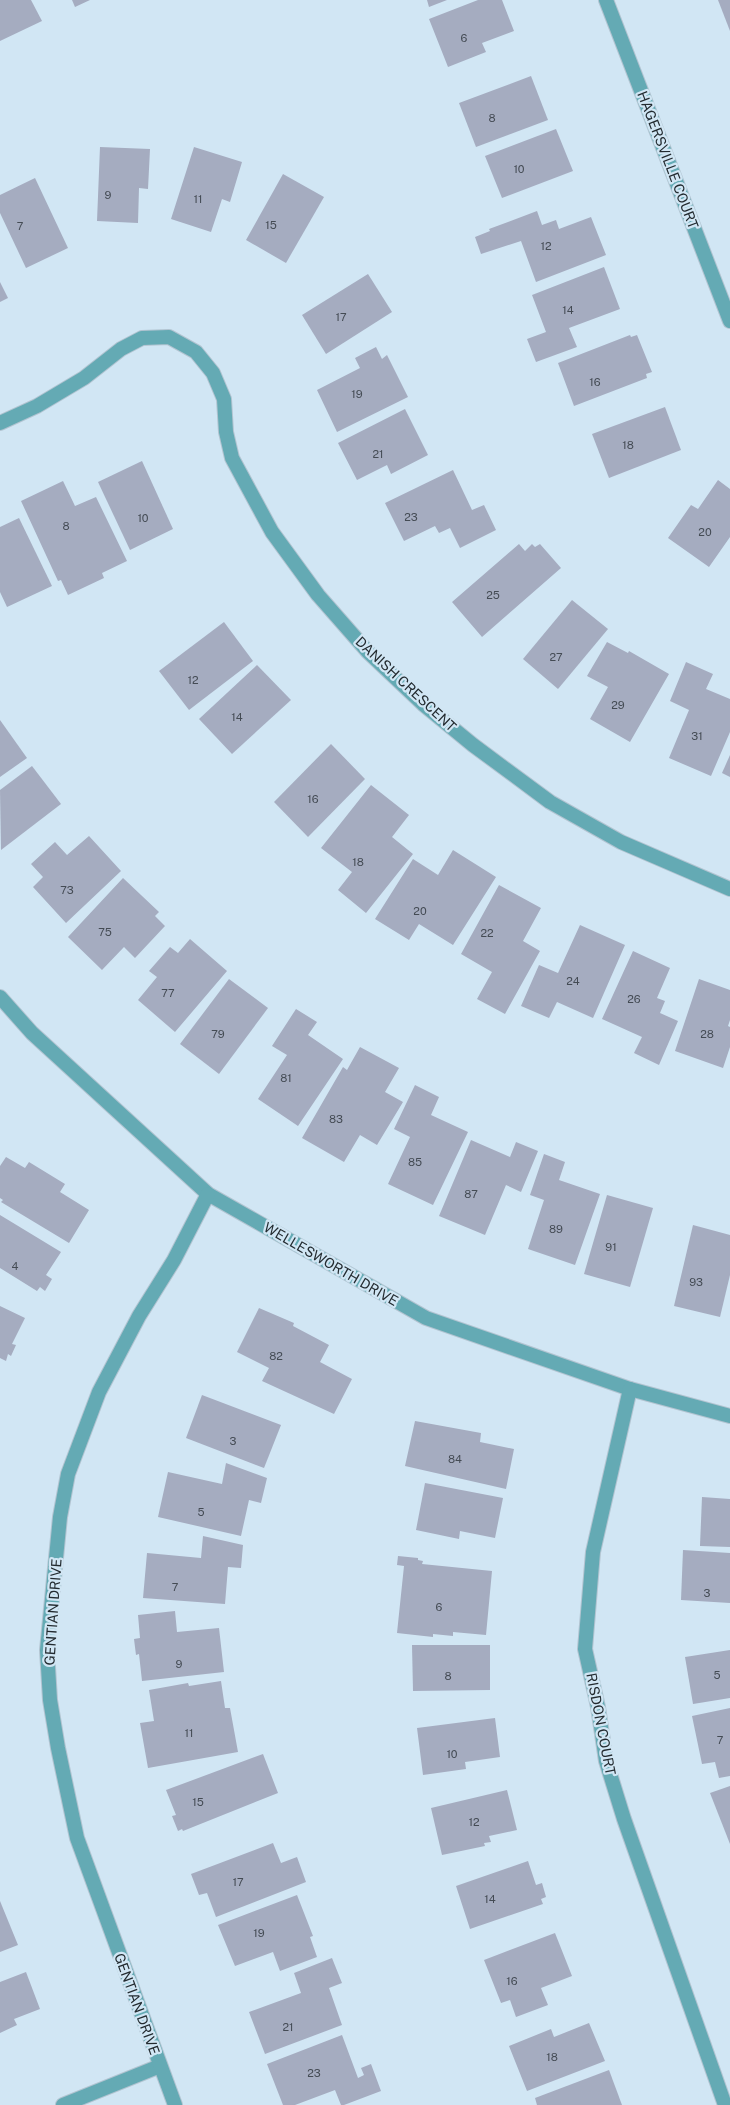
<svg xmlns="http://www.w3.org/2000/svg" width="730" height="2105" font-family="'Public Sans',sans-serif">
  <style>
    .building { fill: #a5acc0 }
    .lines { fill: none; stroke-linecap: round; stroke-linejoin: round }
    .minor-casing { stroke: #b2c4d1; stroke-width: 16 }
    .minor { stroke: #64aab4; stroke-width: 14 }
    .labels { text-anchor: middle; stroke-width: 4.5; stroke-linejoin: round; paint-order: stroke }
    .number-label { font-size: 11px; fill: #444b54 }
    .street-label { font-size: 14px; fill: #232b30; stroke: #d1e6f4 }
  </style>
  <rect width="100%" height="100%" fill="#d1e6f4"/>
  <!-- building -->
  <g class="building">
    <polygon points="0,0 31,0 42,21 0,41"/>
    <polygon points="72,0 90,0 75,7"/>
    <polygon points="427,0 447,0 429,7"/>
    <polygon points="478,0 502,0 514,31 482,43 486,52 448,67 429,19"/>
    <polygon points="718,0 730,0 730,31"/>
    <polygon points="531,76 548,120 476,147 459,103"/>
    <polygon points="556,129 573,171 502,198 485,156"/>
    <polygon points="100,147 150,149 148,189 139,188 138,223 97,221"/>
    <polygon points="194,147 242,162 230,202 222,199 211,232 171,219"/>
    <polygon points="283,174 324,197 286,263 246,240"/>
    <polygon points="35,178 68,248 26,268 0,213 0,195"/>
    <polygon points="537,211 542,225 556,220 559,229 591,217 606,255 536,282 521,241 481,254 475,237 490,231 489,229"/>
    <polygon points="604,267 620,309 569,328 577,347 536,362 527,339 546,332 532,295"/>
    <polygon points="368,274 392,312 326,354 302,315"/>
    <polygon points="0,282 8,298 0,302"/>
    <polygon points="630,335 631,337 637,335 652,372 646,374 647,378 574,406 558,363"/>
    <polygon points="376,347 382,359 387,355 408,397 337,432 317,390 360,368 355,358"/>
    <polygon points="665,407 681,450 609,478 592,434"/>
    <polygon points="405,409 428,455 391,474 387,465 357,480 338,443"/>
    <polygon points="142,461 173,529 130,550 98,482"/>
    <polygon points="453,470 472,510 484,505 496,530 460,548 450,528 439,533 435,526 404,541 385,503"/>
    <polygon points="718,480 730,489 730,537 709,567 668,538 691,505 698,509"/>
    <polygon points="63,481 75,506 96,497 127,561 102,573 104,578 68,595 61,580 58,581 21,501"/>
    <polygon points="19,518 52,586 7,607 0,592 0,527"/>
    <polygon points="519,544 525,551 532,544 535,547 540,544 561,568 482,637 452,602"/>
    <polygon points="572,600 608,629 558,689 523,659"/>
    <polygon points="224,622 253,661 189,710 159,671"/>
    <polygon points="607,642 628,653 629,651 669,674 630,742 590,719 608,687 587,676"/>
    <polygon points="686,662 713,674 706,689 730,699 730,732 711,776 669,758 689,710 670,701"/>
    <polygon points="257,665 291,700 232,754 199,719"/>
    <polygon points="0,720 27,758 0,777"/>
    <polygon points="331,744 365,779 308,837 274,802"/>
    <polygon points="730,755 730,777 722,773"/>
    <polygon points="32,766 61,804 1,850 0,790"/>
    <polygon points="371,785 409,815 392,837 413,854 366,913 338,890 352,872 321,848"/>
    <polygon points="89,836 121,871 66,923 33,887 43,877 31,864 55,842 67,855"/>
    <polygon points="453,850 496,877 453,945 419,924 409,940 375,919 413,859 438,875"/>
    <polygon points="123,878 159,912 155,916 165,926 135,958 124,947 102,970 68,937"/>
    <polygon points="499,885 541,908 523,941 540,951 505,1014 477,999 492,972 461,954"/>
    <polygon points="580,925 625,945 593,1018 557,1002 549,1018 521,1006 539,965 558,973"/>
    <polygon points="190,939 227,971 175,1032 138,1000 157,977 149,971 170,947 178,953"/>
    <polygon points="633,951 670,968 657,998 665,1001 660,1013 678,1021 659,1065 634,1053 642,1037 602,1019"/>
    <polygon points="229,979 268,1008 219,1074 180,1044"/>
    <polygon points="699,979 730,990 730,1020 728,1026 730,1027 730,1047 723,1068 675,1051"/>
    <polygon points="296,1009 317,1022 308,1035 343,1059 298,1126 258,1099 287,1055 272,1046"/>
    <polygon points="360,1047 399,1068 385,1092 403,1102 377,1145 360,1135 344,1162 302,1138 343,1067 347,1070"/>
    <polygon points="415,1085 439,1097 431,1115 468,1132 433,1205 388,1184 410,1137 394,1129"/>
    <polygon points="471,1140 510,1157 516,1142 538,1151 521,1192 506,1185 485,1235 439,1216"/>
    <polygon points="544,1154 565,1162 559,1180 600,1194 575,1265 528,1249 544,1200 530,1195"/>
    <polygon points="6,1157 25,1168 29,1162 65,1184 60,1192 89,1210 69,1243 1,1202 3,1200 0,1198 0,1166"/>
    <polygon points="607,1195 653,1208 630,1287 584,1274"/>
    <polygon points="0,1215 61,1252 46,1275 52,1279 45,1291 40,1287 37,1291 0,1268"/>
    <polygon points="693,1225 730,1235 730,1275 720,1317 674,1306"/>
    <polygon points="0,1306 25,1318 12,1344 16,1345 11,1356 8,1354 6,1361 0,1358"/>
    <polygon points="259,1308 294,1323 293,1326 329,1345 320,1362 352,1379 334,1414 262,1381 269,1368 237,1352"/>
    <polygon points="202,1395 281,1425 264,1468 186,1438"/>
    <polygon points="415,1421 481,1433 480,1442 514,1449 506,1489 405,1466"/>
    <polygon points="226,1463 267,1478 261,1503 249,1500 241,1536 158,1517 168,1472 222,1484"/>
    <polygon points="425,1483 503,1498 495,1538 460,1531 459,1539 416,1530"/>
    <polygon points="702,1497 730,1499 730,1547 700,1546"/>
    <polygon points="203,1536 243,1545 241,1568 228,1567 225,1604 143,1598 147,1553 201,1558"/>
    <polygon points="683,1550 730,1553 730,1603 681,1600"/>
    <polygon points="398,1556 418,1558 418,1560 423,1561 422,1564 492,1571 486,1635 453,1632 453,1636 433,1634 433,1637 397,1633 404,1566 397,1565"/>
    <polygon points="175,1611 177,1632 219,1628 224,1672 142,1681 139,1654 136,1655 134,1639 140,1638 138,1615"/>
    <polygon points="412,1645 490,1645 490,1690 413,1691"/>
    <polygon points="730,1650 730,1698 693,1704 685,1657"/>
    <polygon points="221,1681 225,1708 230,1708 238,1752 148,1768 140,1723 154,1721 149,1690 188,1683 189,1686"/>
    <polygon points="730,1708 730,1776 719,1778 715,1762 702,1764 692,1716"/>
    <polygon points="495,1718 500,1757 465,1762 466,1769 423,1775 417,1728"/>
    <polygon points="263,1754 278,1793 183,1831 182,1829 178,1831 172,1816 176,1815 166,1790"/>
    <polygon points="730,1786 730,1844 710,1793"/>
    <polygon points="507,1790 517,1830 489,1836 491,1842 484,1843 485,1846 442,1855 431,1808"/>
    <polygon points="273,1843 281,1863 297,1857 306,1882 216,1917 207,1893 199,1895 191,1874"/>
    <polygon points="528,1861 536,1885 542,1883 546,1897 541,1899 543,1904 470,1929 456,1886"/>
    <polygon points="297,1895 313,1936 310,1937 317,1957 280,1971 273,1952 235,1966 218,1925"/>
    <polygon points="0,1901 18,1945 0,1952"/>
    <polygon points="555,1933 572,1976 541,1988 548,2005 516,2017 510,2000 501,2003 484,1960"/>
    <polygon points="332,1958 342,1983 329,1988 342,2025 265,2054 249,2012 301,1993 294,1973"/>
    <polygon points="26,1972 40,2009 14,2019 17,2025 0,2033 0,1982"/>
    <polygon points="589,2023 605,2061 527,2091 509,2046 551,2029 554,2037"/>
    <polygon points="342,2035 358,2078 364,2075 361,2068 371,2064 381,2091 344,2105 341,2105 335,2090 295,2105 283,2105 267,2064"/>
    <polygon points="609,2070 622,2105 537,2105 535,2098"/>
  </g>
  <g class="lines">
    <!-- minor casing -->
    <g class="minor-casing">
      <g id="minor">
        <polyline points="606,0 730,321"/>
        <polyline points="0,423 37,406 84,378 121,349 142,338 169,337 196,352 213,373 224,399 226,432 232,458 272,532 318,595 368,652 423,704 473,745 550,802 621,842 730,889"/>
        <polyline points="0,997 32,1033 208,1194 426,1318 630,1389 730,1416"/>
        <polyline points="630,1389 593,1552 585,1649 598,1707 606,1761 624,1819 725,2105"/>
        <polyline points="63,2105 160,2066"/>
        <polyline points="175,2105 77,1838 58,1748 50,1700 47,1650 60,1517 68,1474 99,1392 139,1316 174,1260 208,1194"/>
      </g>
    </g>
    <!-- minor -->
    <use href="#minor" class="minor"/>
  </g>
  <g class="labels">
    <!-- number labels -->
    <g class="number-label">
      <text x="464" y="42">6</text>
      <text x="492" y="122">8</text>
      <text x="519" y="173">10</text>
      <text x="108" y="199">9</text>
      <text x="198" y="203">11</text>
      <text x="271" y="229">15</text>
      <text x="20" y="230">7</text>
      <text x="546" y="250">12</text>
      <text x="568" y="314">14</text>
      <text x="341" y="321">17</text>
      <text x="595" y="386">16</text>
      <text x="357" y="398">19</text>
      <text x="628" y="449">18</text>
      <text x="378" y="458">21</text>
      <text x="411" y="521">23</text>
      <text x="143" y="522">10</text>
      <text x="66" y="530">8</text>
      <text x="705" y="536">20</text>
      <text x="493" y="599">25</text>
      <text x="556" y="661">27</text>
      <text x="193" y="684">12</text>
      <text x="618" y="709">29</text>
      <text x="237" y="721">14</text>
      <text x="697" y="740">31</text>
      <text x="313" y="803">16</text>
      <text x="358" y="866">18</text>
      <text x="67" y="894">73</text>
      <text x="420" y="915">20</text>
      <text x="105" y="936">75</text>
      <text x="487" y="937">22</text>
      <text x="573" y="985">24</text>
      <text x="168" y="997">77</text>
      <text x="634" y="1003">26</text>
      <text x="218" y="1038">79</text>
      <text x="707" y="1038">28</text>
      <text x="286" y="1082">81</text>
      <text x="336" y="1123">83</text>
      <text x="415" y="1166">85</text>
      <text x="471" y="1198">87</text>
      <text x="556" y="1233">89</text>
      <text x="611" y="1251">91</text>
      <text x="15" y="1270">4</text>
      <text x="696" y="1286">93</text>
      <text x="276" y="1360">82</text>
      <text x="233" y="1445">3</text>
      <text x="455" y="1463">84</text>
      <text x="201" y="1516">5</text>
      <text x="175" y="1591">7</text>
      <text x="707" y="1597">3</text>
      <text x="439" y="1611">6</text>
      <text x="179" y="1668">9</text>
      <text x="717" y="1679">5</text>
      <text x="448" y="1680">8</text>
      <text x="189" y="1737">11</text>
      <text x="720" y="1744">7</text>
      <text x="452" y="1758">10</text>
      <text x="198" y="1806">15</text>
      <text x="474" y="1826">12</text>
      <text x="238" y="1886">17</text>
      <text x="490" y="1903">14</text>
      <text x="259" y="1937">19</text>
      <text x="512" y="1985">16</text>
      <text x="288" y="2031">21</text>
      <text x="552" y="2061">18</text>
      <text x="314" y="2077">23</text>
    </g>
    <!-- street labels -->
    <g class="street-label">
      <text transform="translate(668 160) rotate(69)" y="5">HAGERSVILLE COURT</text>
      <text transform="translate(406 684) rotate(43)" y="5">DANISH CRESCENT</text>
      <text transform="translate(331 1264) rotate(30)" y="5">WELLESWORTH DRIVE</text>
      <text transform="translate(53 1612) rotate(-86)" y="5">GENTIAN DRIVE</text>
      <text transform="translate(601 1724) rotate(79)" y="5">RISDON COURT</text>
      <text transform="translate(137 2004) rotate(70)" y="5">GENTIAN DRIVE</text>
    </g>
  </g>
</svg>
